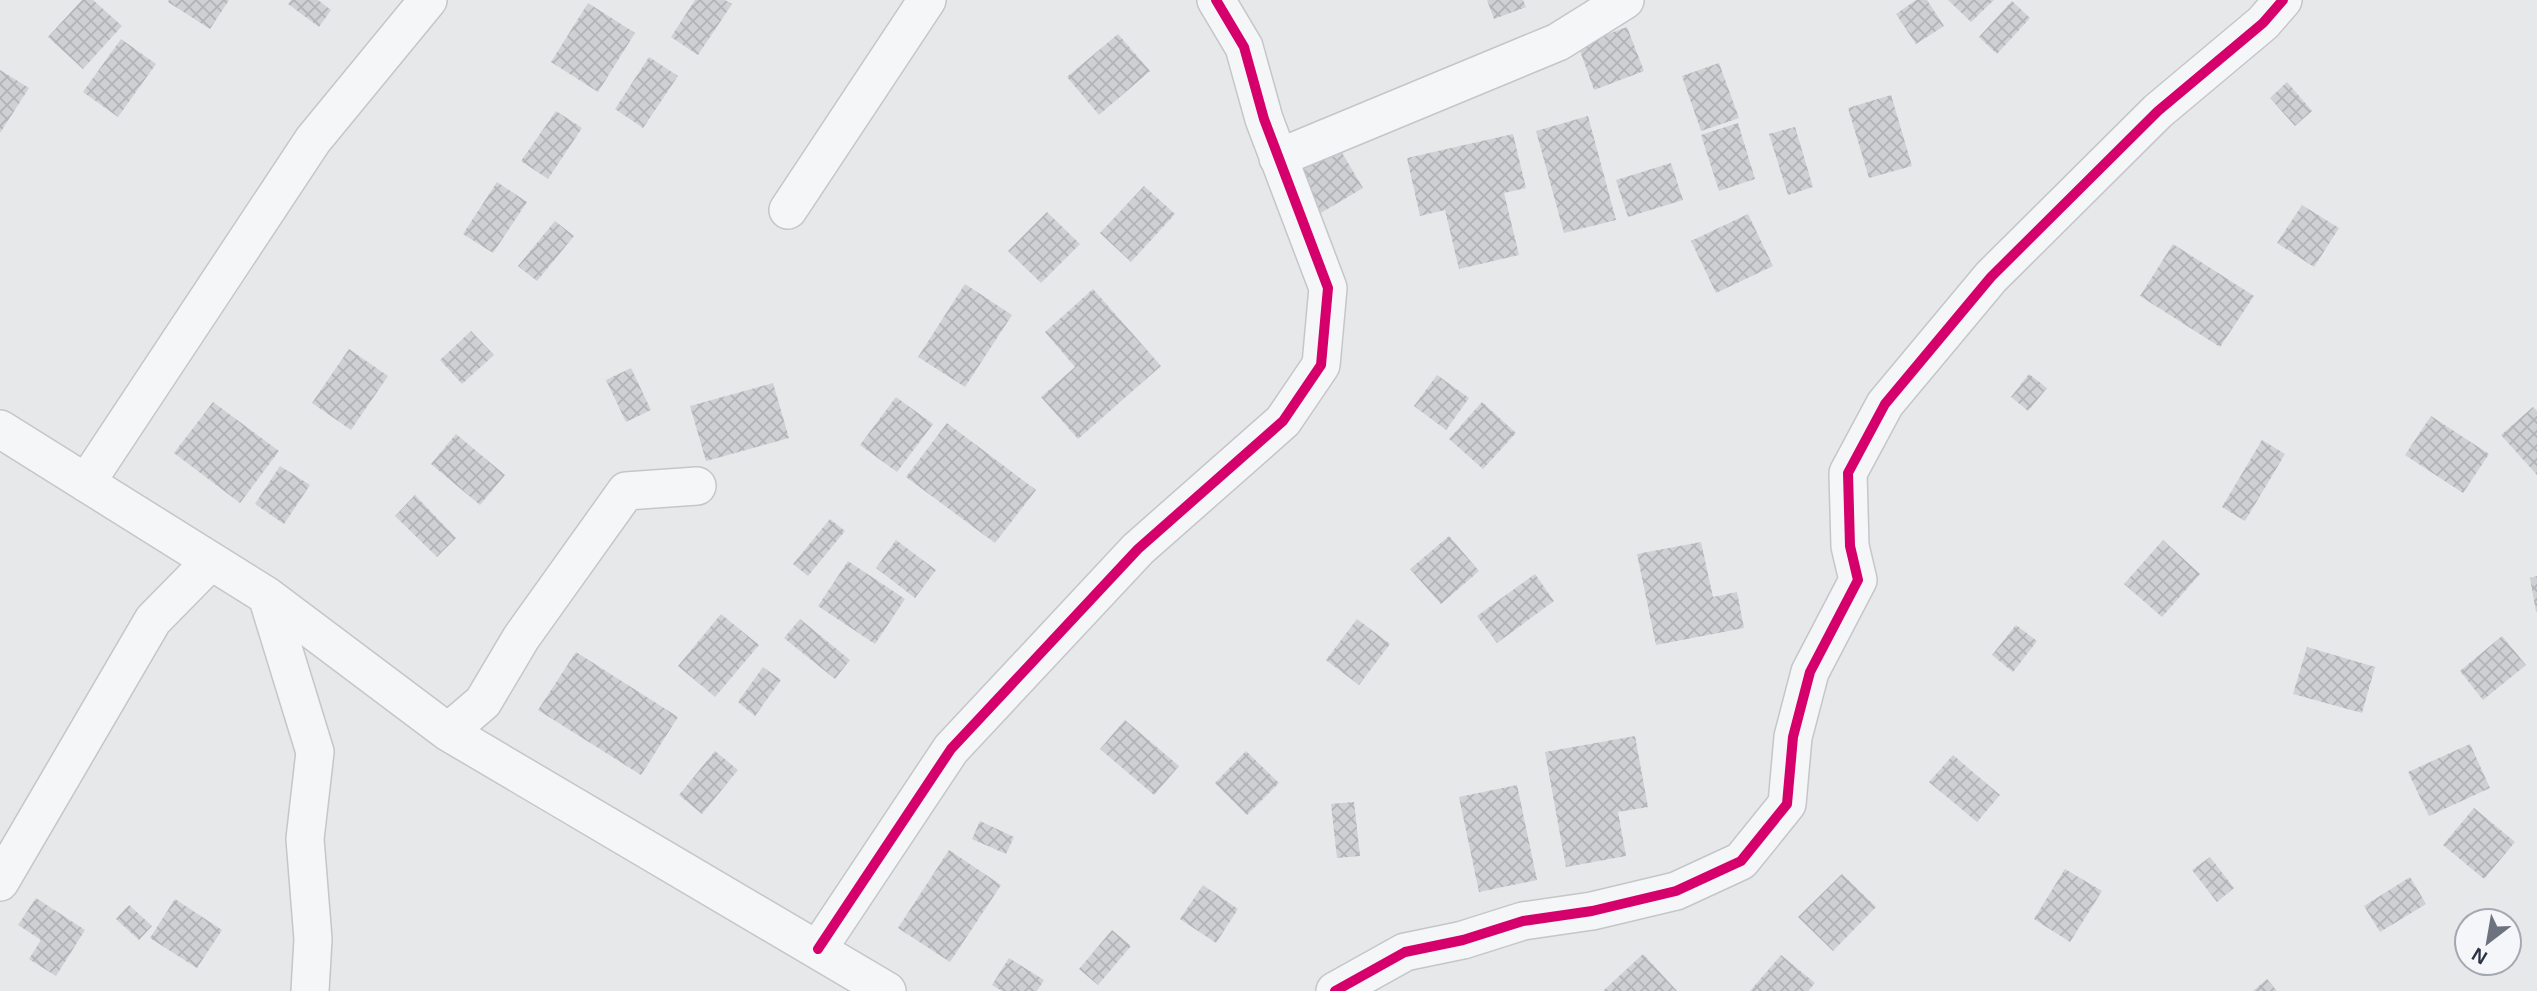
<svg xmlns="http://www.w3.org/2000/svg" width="2537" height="991" viewBox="0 0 2537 991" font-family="Helvetica,sans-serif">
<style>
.building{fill:url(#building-cross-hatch)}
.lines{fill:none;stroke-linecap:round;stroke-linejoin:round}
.street-casing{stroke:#c4c6c8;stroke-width:40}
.street{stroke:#f5f6f7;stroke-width:37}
.cycleway-casing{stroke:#f4f6f9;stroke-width:15}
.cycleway{stroke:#d6006c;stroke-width:10}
</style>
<defs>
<pattern id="building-cross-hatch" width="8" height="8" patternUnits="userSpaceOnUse" patternTransform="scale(1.75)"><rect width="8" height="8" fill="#ced0d3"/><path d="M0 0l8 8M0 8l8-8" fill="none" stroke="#b1b3b6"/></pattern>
</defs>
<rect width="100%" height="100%" fill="#e6e8ea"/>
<!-- building -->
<path class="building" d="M82,0H93L122,26L83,69L48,37Z
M169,0H229L210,29L168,2Z
M291,0H318L331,10L319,27L288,4Z
M695,0H725L732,4L698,55L671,37Z
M1487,0H1523L1526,7L1494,19Z
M1916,0H1927L1944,26L1916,44L1896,14Z
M1948,0H1994L1971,22Z
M2012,1L2030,18L1997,54L1979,37Z
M588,3L635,33L598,92L551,62Z
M1627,27L1644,71L1594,90L1578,45Z
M1118,34L1150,71L1099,115L1067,77Z
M121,39L156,64L118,117L83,92Z
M649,57L678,76L643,128L615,109Z
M1719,63L1739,118L1701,131L1682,76Z
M0,70L29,88L0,133Z
M2287,82L2312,111L2295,126L2270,98Z
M1891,95L1912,166L1869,178L1848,108Z
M556,111L582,128L548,179L521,161Z
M1588,116L1616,220L1564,233L1536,131Z
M1738,123L1755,179L1719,191L1701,135Z
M1795,127L1813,187L1788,195L1769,134Z
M1513,134L1526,188L1504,193L1519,255L1459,269L1445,210L1420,216L1407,158Z
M1335,141L1363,188L1314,217L1286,170Z
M1671,163L1683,200L1628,217L1616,180Z
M497,182L527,202L493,253L463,234Z
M1144,186L1175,214L1131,262L1100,233Z
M2302,205L2339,228L2314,267L2277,243Z
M1047,212L1080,244L1041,283L1008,251Z
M1748,214L1773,266L1716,293L1691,241Z
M555,221L574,236L537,281L518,266Z
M2173,244L2254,296L2220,347L2140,296Z
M965,284L1012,315L965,387L918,357Z
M1093,289L1161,366L1078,439L1041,397L1075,367L1045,332Z
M471,331L494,355L462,384L440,360Z
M349,349L388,376L351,430L312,403Z
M631,368L651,410L626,422L606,380Z
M2029,374L2047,388L2028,411L2011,397Z
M1437,375L1469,398L1446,430L1414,406Z
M773,383L789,438L706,461L690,406Z
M896,397L933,424L897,472L860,445Z
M213,402L279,451L240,503L174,453Z
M1482,402L1516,433L1483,469L1449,439Z
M2533,407L2537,411V475L2501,435Z
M2431,416L2489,454L2463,493L2405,455Z
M947,423L1036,490L995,543L906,477Z
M456,434L505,475L480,505L431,464Z
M2262,440L2285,454L2245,521L2222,507Z
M280,466L310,485L284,524L255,504Z
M415,495L456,538L437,557L395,516Z
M830,519L845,531L808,576L793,564Z
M1449,536L1479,571L1441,604L1410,569Z
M896,540L936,570L915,598L876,568Z
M2163,540L2200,574L2162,617L2124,584Z
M1701,542L1713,597L1737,592L1744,628L1656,645L1637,554Z
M848,561L905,599L875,644L818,606Z
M1535,574L1554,601L1497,643L1477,616Z
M2537,576V612H2536L2530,578Z
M721,614L759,645L715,697L678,666Z
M800,619L850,660L835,679L784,638Z
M1357,619L1390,644L1359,685L1326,660Z
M2016,625L2037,641L2013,672L1992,655Z
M2502,636L2526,665L2483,700L2460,671Z
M2307,647L2375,667L2362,713L2293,694Z
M576,652L678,717L641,775L538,710Z
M763,667L781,680L755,716L738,702Z
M1125,720L1179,766L1154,795L1100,749Z
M1635,736L1648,807L1618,812L1626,856L1566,867L1545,752Z
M2470,744L2490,788L2429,816L2408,772Z
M715,751L738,770L702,814L679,795Z
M1246,751L1279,783L1247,815L1215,783Z
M1953,755L2000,795L1977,822L1929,782Z
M1517,785L1537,880L1479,892L1459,797Z
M1354,802L1360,856L1337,858L1331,804Z
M2474,808L2515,842L2484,879L2443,845Z
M980,821L1014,837L1006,854L972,839Z
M949,850L1001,885L950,962L898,928Z
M2210,857L2234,888L2217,902L2192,870Z
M2065,869L2102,891L2070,942L2034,919Z
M1842,874L1876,907L1833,951L1798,917Z
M2410,877L2426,904L2380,932L2364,906Z
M1203,885L1238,909L1216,943L1180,919Z
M36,898L85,930L56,976L29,959L41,940L18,925Z
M175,899L222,930L197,968L150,938Z
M129,905L152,926L139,940L116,919Z
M1112,930L1131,946L1098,985L1079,969Z
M1643,954L1677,991H1603Z
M1781,955L1815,983L1808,991H1750Z
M1009,958L1044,980L1037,991H1002L992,985Z
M2267,979L2277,991H2253Z"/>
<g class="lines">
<!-- street casing -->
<g class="street-casing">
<path id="street" d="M1278,158L1558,42L1625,0
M788,210L927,0
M0,429L267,596L448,732L887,991
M86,483L313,140L428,0
M267,596L315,752L305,839L313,939L310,991
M448,732L483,702L521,638L626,491L697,486
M0,882L153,620L211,561
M818,949L951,749L1138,549L1283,421L1321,365L1328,288L1264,119L1244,47L1216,0
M1335,991L1405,952L1463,940L1523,921L1592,911L1676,891L1741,861L1787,804L1793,737L1810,672L1858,580L1850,546L1848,473L1885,404L1991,277L2158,111L2263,23L2283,0"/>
</g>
<!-- street -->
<use href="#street" class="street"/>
<!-- cycleway casing -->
<g class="cycleway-casing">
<path id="cycleway" d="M818,949L951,749L1138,549L1283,421L1321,365L1328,288L1264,119L1244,47L1216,0
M1335,991L1405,952L1463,940L1523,921L1592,911L1676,891L1741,861L1787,804L1793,737L1810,672L1858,580L1850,546L1848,473L1885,404L1991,277L2158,111L2263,23L2283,0"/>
</g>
<!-- cycleway -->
<use href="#cycleway" class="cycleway"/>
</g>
<!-- north arrow -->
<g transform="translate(2488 942) rotate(211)"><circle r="33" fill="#f4f6f9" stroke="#a4a8b1" stroke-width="2"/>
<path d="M0-5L12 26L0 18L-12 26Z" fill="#6c737f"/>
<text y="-10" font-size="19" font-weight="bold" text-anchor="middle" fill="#2b3445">N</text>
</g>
</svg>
